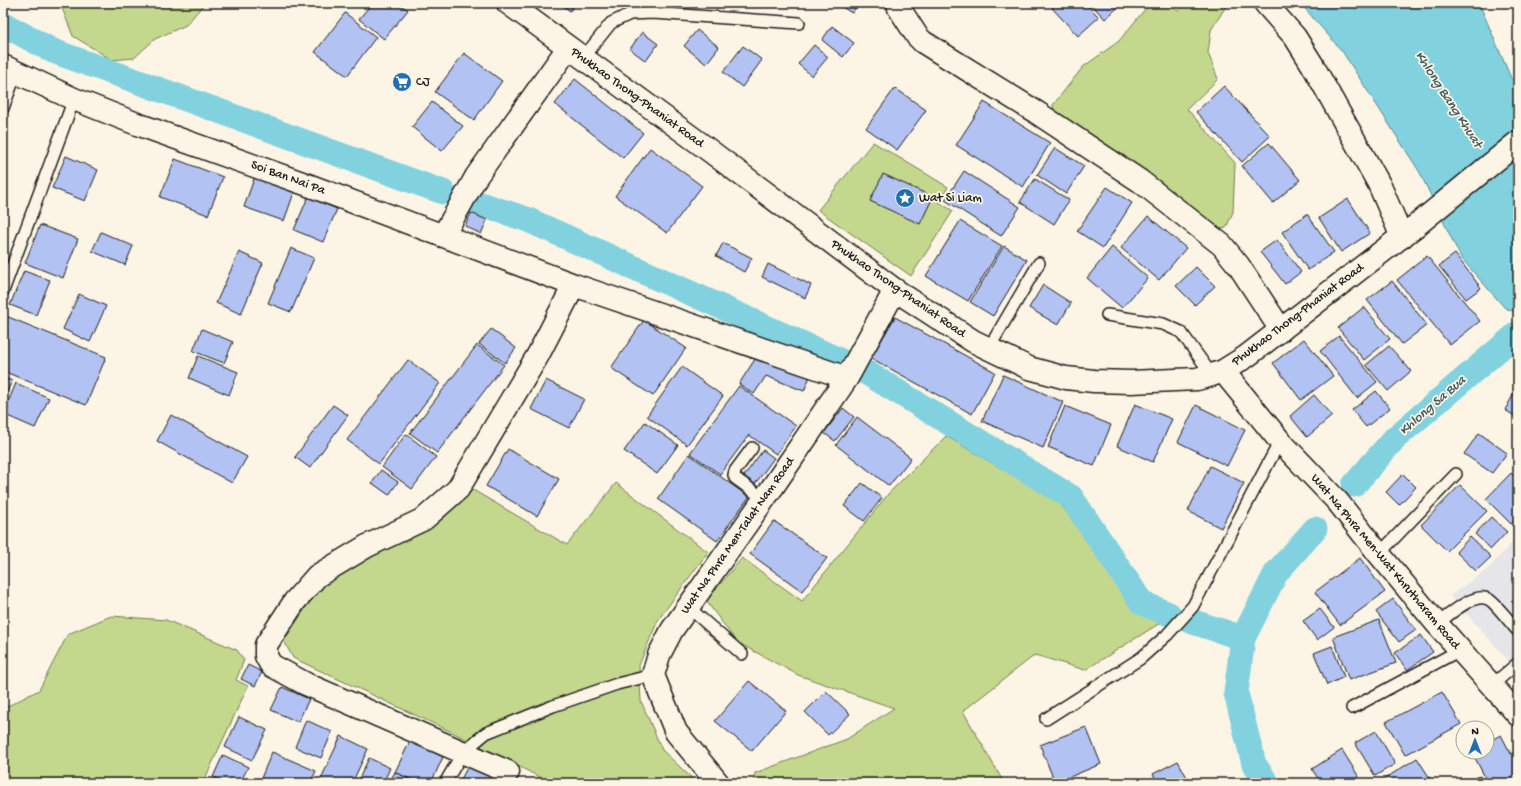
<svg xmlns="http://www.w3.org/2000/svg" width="1521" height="786" viewBox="0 0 1521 786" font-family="'Gochi Hand',sans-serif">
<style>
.built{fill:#e6e6e9}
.green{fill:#c4d88d;stroke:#707a54}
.water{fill:#82d1df;stroke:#598991}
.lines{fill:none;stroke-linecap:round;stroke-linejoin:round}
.canal{stroke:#82d1df;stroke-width:25}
.building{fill:#b2c3f3;stroke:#1c1c1c}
.lane-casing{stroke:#1c1c1c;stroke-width:14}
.street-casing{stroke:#1c1c1c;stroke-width:25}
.secondary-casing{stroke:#1c1c1c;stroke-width:25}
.lane{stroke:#fcf5e5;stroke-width:11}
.street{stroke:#fcf5e5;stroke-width:22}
.secondary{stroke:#fcf5e5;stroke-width:22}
.labels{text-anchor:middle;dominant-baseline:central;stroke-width:3.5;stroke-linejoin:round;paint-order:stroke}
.poi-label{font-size:13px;fill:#1c1c1c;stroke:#fcf5e5;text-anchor:start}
.street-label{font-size:13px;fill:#1c1c1c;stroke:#fcf5e5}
.water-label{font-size:14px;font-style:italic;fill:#405b60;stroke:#fcf5e5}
</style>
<rect width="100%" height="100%" fill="#fcf5e5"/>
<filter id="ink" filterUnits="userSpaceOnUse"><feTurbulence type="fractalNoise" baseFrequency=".025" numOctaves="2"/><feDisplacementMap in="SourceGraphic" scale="8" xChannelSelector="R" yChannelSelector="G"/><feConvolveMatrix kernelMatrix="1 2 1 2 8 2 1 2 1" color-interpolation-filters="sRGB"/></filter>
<g filter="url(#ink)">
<!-- built -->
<path class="built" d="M1518,536V671L1450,596L1489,568Z"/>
<!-- green -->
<path class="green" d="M60,3H205L186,25L155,39L134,58L112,60L73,36Z
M1150,3H1167L1178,11L1185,3H1228L1211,30L1208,53L1218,79L1187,109L1235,163L1233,212L1226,228L1216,230L1141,168L1055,114L1053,105L1083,67L1119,41Z
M873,142L948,187L939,202L953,211L911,276L818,210Z
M946,436L1060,503L1135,607L1160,623L1085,670L1035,655L963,711L1004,783H753L755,773L847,739L894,708L798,675L737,642L706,601L742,558L802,601L889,493Z
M616,483L708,552L658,620L639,665L641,701L662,750L697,783H551L458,735L293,658L284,641L318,589L375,552L438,523L473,490L567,545Z
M111,616L166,620L237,650L244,660L236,680L248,686L203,783H3V705L6,707L39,690L68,634Z"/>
<!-- water -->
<path class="water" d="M1300,3H1479L1511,78L1518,88V313L1505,308L1461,258L1419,171L1342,51Z"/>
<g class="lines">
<!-- canal -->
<path class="canal" d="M3,24L53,51L443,192
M477,203L526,219L841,361
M867,373L1071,497L1142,603L1169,614
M1354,485L1395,438L1518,333
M1190,621L1243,638
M1267,783L1254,764L1236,693L1243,638L1276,573L1315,529"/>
</g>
<!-- building -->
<path class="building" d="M372,3H398L408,10L384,39L359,19Z
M559,3H576L570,11Z
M835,3H859L852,13Z
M1057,3H1085L1099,17L1078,36L1052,8Z
M1090,3H1123L1105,19Z
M345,13L376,37L347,76L315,52Z
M832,26L854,43L843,57L822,40Z
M697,30L719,47L706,64L684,46Z
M642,32L658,44L646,61L630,49Z
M814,45L828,57L812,76L798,64Z
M743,46L762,60L742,87L723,72Z
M464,53L502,81L474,120L435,92Z
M575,79L643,133L623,158L555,104Z
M1224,86L1270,136L1242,162L1196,112Z
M895,88L926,110L897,150L866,128Z
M432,102L463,126L442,151L412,127Z
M984,102L1050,143L1023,187L956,145Z
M1269,143L1300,180L1273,203L1242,166Z
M650,148L702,186L667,233L615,196Z
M1055,148L1084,166L1066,194L1037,175Z
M66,156L98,170L85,201L52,188Z
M175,159L223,177L208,215L160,197Z
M964,171L1020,207L1001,236L945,200Z
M883,174L933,197L920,224L870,201Z
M255,176L295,190L284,221L244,207Z
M1035,179L1069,200L1054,224L1020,202Z
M1107,187L1132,203L1103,248L1077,231Z
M308,197L337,209L323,242L294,230Z
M1348,199L1370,233L1341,252L1319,218Z
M471,213L487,220L481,234L465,226Z
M1307,214L1334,252L1308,270L1282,232Z
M1148,216L1186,248L1159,280L1121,248Z
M960,221L1002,246L968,301L926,276Z
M40,225L78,239L63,278L25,263Z
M101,232L133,246L125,265L92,251Z
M1277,240L1301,272L1285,284L1260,252Z
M723,243L752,258L744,272L716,256Z
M1004,246L1027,260L993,316L970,302Z
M1112,247L1148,278L1122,308L1087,278Z
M291,248L314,258L291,312L268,303Z
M239,252L263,263L241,314L216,303Z
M1455,254L1481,288L1466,299L1439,266Z
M1427,256L1480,321L1450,345L1397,280Z
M768,264L811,285L805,298L762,277Z
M1196,267L1215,286L1195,305L1176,286Z
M24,271L50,280L36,315L10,305Z
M1392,281L1427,325L1402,344L1367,300Z
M1043,285L1071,303L1058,325L1029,308Z
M79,294L106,306L90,342L63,329Z
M1364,307L1390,339L1364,360L1338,328Z
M6,316L106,357L86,405L3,371V322Z
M895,317L995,372L972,414L871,358Z
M644,320L686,348L653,396L611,368Z
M202,329L233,342L224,363L193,351Z
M491,329L516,348L505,363L479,344Z
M1339,336L1377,382L1357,398L1320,351Z
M1304,339L1333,376L1301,400L1273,363Z
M477,345L504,365L437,453L410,433Z
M1389,346L1411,371L1388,391L1366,365Z
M759,353L811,374L804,391L766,376L754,394L739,384Z
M198,356L238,372L229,395L189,378Z
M408,360L440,383L379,464L347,440Z
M682,367L723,396L687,445L647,416Z
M1003,375L1063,402L1043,448L982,421Z
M3,377L12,381L3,400Z
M546,380L584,399L569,428L531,409Z
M16,383L49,398L35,428L3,414Z
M739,386L796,426L776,454L749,435L720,474L690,453Z
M1518,386V418L1505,410Z
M1376,391L1390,408L1366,427L1352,410Z
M1314,395L1332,416L1307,437L1290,416Z
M1135,404L1172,419L1153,462L1117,446Z
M333,405L348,415L310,468L295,457Z
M1196,405L1245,430L1227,466L1178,442Z
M1065,406L1111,425L1094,466L1048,447Z
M843,408L854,417L835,441L824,433Z
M171,415L247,457L232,483L157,441Z
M857,417L911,458L889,486L836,445Z
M645,422L678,445L657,474L624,451Z
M1479,433L1507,453L1492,473L1464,454Z
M406,434L436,457L412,489L382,467Z
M508,449L559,479L537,516L486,486Z
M763,450L774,458L755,484L744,476Z
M689,454L749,497L717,541L658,499Z
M1210,466L1244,483L1221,528L1188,511Z
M381,470L398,482L389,495L372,483Z
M1511,473L1518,481V517L1511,524L1486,499Z
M1403,474L1416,487L1399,505L1386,492Z
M862,483L882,498L864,521L844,506Z
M1460,485L1487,511L1447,551L1421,525Z
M1491,517L1507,532L1491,549L1475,534Z
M774,521L827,558L802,591L750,554Z
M1470,537L1491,557L1476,571L1456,552Z
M1360,558L1385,592L1340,625L1315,592Z
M1518,594V608L1511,601Z
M1393,599L1416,630L1399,642L1376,612Z
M1320,609L1334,627L1317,640L1303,621Z
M1379,620L1396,663L1349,680L1333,637Z
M1421,635L1433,652L1407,670L1395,653Z
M1332,646L1344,677L1327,685L1314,653Z
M248,665L262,672L255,686L241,679Z
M749,681L786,711L752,751L715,721Z
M282,687L309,699L298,722L271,710Z
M826,691L850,714L828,735L805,712Z
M1442,692L1461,724L1405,755L1386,722Z
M239,717L267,730L252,760L225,747Z
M306,720L332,732L321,758L295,747Z
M1086,727L1101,764L1055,783L1040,745Z
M1376,731L1395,764L1375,776L1355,743Z
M1501,735L1511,754L1518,751V778L1508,783H1488L1472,752H1487V742Z
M341,736L368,749L352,783H319Z
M410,741L443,757L431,783H418L395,772Z
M1342,750L1359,777L1350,783H1321L1312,769Z
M272,752L316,771L310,783H259Z
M223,755L248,767L240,783H226L213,777Z
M369,758L390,768L383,783H357Z
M1417,758L1433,783H1378Z
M1178,761L1189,781L1186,783H1158L1153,774Z
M468,766L495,779L493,783H459Z
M395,772L418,783H389Z
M1480,776L1483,783H1464Z"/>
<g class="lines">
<!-- lane casing -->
<g class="lane-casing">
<path id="lane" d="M583,58L611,23L630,14L653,13L799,23
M3,108L16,73
M3,291L74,99
M1107,315L1163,324L1181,332L1212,375
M989,348L1039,263
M752,448L735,471L734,475L735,478L764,499
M1379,554L1456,474
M688,607L742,654
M1437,624C1449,615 1474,592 1488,599C1495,602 1512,625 1518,631
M1491,686L1518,663
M1352,708L1460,650
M1046,719L1141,658L1167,635L1193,606L1280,441
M445,783L463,752L486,733L553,706L617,684L653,675"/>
</g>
<!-- street casing -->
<g class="street-casing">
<path id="street" d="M898,3L899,8L917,36L923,42L1036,112L1140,181L1222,245L1239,266L1281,330
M1265,3L1295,37L1312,64L1379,184L1402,237
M3,66L74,99L137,124L308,185L574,285L847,378
M443,236L476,177L568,48
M508,772L306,684L271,665L266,656V645L295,601L317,576L367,546L424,519L458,489L538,355L574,285
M718,783L676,732L653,675L659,655L672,630L774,485L847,378L895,290"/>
</g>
<!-- secondary casing -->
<g class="secondary-casing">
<path id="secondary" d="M508,3L702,145L895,290L973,341L1029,368L1066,378L1094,381L1131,382L1197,379L1212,375L1223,371L1247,356L1418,224L1518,142
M1223,371L1280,441L1338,502L1379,554L1437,624L1518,715"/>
</g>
<!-- lane -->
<use href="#lane" class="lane"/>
<!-- street -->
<use href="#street" class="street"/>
<!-- secondary -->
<use href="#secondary" class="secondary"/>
</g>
</g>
<!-- icons -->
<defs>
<g id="supermarket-disc" transform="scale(1)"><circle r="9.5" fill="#1f6fb2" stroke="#fcf5e5"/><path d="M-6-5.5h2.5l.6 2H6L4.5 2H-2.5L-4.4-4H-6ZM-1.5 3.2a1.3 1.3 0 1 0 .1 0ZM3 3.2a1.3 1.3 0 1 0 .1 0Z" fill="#fff"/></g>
<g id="sight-disc" transform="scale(1)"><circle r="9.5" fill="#1f6fb2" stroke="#fcf5e5"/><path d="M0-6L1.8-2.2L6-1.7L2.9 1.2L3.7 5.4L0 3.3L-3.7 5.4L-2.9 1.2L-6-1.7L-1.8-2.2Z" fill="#fff"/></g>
</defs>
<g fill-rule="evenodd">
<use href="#supermarket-disc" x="402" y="82"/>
<use href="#sight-disc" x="905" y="198"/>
</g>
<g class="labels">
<!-- poi labels -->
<g class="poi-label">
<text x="416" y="82">CJ</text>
<text x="919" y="198">Wat Si Liam</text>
</g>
<!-- street labels -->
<g class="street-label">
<text transform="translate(637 98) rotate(36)">Phukhao Thong-Phaniat Road</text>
<text transform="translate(288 178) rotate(20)">Soi Ban Nai Pa</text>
<text transform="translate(898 289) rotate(35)">Phukhao Thong-Phaniat Road</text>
<text transform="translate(1298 315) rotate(-37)">Phukhao Thong-Phaniat Road</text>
<text transform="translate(738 536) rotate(-55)">Wat Na Phra Men-Talat Nam Road</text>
<text transform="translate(1385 562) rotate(50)">Wat Na Phra Men-Wat Khrutharam Road</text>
</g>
<!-- water labels -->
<g class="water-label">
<text transform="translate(1448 100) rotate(57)">Khlong Bang Khuat</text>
<text transform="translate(1433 406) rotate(-41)">Khlong Sa Bua</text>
</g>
</g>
<!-- margin -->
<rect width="1521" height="786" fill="none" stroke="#fcf5e5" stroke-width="16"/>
<rect x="8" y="8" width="1505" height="770" fill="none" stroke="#1c1c1c" stroke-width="1.5" filter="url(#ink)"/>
<!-- north arrow -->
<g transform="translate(1475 740)"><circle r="19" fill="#fcf5e5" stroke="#a29e95"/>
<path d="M0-3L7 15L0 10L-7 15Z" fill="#1f6fb2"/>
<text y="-6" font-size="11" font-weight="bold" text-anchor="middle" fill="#1c1c1c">N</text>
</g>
</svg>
